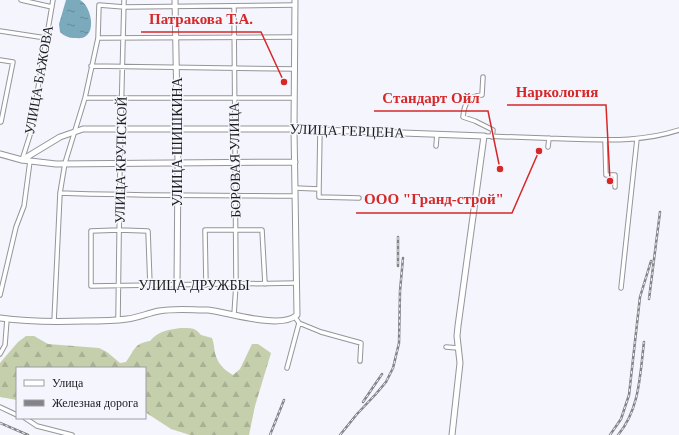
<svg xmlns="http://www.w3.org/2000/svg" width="679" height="435" viewBox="0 0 679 435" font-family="'Times New Roman',serif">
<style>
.forest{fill:url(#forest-firs)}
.water{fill:url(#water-ripples)}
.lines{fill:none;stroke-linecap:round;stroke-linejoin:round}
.street-casing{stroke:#94949b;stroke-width:5.5}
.secondary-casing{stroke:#94949b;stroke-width:7}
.street{stroke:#fff;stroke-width:3.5}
.secondary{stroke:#fff;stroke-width:5}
.rail-casing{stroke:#838388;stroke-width:2.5}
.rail{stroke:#f5f5fd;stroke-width:1;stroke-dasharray:3;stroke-linecap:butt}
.labels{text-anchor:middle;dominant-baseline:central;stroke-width:3;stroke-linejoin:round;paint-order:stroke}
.street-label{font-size:14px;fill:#1c1c1f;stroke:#f5f5fd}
.leader{fill:none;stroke:#d62828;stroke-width:1.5}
.callout-dot{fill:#d62828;stroke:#f5f5fd;stroke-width:1.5}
.callout-label{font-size:15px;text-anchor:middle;font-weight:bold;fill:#d62828;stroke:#f5f5fd;stroke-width:3;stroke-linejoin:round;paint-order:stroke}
</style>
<defs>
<pattern id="forest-firs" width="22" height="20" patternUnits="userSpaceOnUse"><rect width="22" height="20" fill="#c5cfac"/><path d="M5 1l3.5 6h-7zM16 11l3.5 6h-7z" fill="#a9b194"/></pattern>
<pattern id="water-ripples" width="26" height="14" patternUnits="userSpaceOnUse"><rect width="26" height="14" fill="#7baabd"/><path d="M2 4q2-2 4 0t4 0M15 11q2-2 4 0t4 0" fill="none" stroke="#648a99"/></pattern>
</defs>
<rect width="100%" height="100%" fill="#f5f5fd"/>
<!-- forest -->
<path class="forest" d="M180,328C190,328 195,327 201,335L212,338C214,343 214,348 215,353C218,364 224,370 233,375L240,369L252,344H258L271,353L255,406L249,435H190L171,429L145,412V368H17V400L0,397V363L18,342L26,336H34L48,344L99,348L107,352L120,363L126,362C135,350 133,344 150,341C158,331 168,330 180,328Z"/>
<!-- water -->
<path class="water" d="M66,0H80C90,5 96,29 86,36C83,39 78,38 74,38C69,38 64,36 60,32L59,24Z"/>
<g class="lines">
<!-- street casing -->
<g class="street-casing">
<path id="street" d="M21,0L52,7
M234,6L236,284L234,315
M0,31L46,38
M98,38L295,37
M0,60L13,62L1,122H0
M91,66L295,69
M483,77L482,95C468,96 464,104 463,117L475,121L493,130L492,137
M85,98H294
M484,136C512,137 541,138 570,139C608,140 642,142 679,130
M605,140L606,175H615V187
M436,146L437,134
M548,147L549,138
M22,160L30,135L53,0
M295,188L319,189L320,130
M319,189V197L359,198
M60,193C138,196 217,195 295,196
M150,285L148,231L119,230L91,231V286L297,283
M206,285L205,230H262L265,284
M621,288L637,139
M0,295L16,227L24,206L30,161
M118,320L120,163L124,0
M54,322L60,193L65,163L85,98L98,38L99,5L124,7L295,5
M299,323L321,332L361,343L360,361
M446,347L458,348
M0,354L5,345L7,319
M287,368L299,323L295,317
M0,407L17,415
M25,418L37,426L72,435"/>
</g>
<!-- secondary casing -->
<g class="secondary-casing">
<path id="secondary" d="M175,0L178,163L177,285
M0,154L22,160L56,164L295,162
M22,160L60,137L83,129H294L484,136L458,326L457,336L460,363L452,435
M0,318C28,322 56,322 85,321C99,321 113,321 127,319C138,318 148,313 159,311C175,308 192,310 208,310C228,312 280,330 297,315L294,129L295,0"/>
</g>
<!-- street -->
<use href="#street" class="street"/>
<!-- secondary -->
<use href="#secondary" class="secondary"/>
<!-- rail casing -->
<g class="rail-casing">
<path id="rail" d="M398,237V266
M649,299L660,212
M363,402L382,374
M0,423L28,435
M270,435L284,400
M340,435L357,414L375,395L386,382L393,368L399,343L400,291L403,258
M610,435L621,419L629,395L640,297L651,261
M618,435C640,409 640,374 644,342"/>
</g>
<!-- rail -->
<use href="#rail" class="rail"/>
</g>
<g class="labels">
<!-- street labels -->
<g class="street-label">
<text transform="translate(39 80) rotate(-80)">УЛИЦА БАЖОВА</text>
<text transform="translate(347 131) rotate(2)">УЛИЦА ГЕРЦЕНА</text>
<text transform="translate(177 142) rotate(-90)">УЛИЦА ШИШКИНА</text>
<text transform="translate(121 160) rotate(-89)">УЛИЦА КРУПСКОЙ</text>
<text transform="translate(235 160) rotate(-91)">БОРОВАЯ УЛИЦА</text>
<text x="194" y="285">УЛИЦА ДРУЖБЫ</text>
</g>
</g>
<!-- callouts -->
<path class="leader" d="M284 82L261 32H141M610 181L606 105H507M500 169L488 111H374M539 151L512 213H356"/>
<g class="callout-dot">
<circle cx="284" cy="82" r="4"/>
<circle cx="610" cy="181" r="4"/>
<circle cx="500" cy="169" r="4"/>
<circle cx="539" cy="151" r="4"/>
</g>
<g class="callout-label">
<text x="201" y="24">Патракова Т.А.</text>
<text x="557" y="97">Наркология</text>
<text x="431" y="103">Стандарт Ойл</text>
<text x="434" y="204">ООО "Гранд-строй"</text>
</g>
<!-- legend -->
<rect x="16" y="367" width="130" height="52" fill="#f5f5fd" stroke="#9e9ea4"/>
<rect x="24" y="380" width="20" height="6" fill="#ffffff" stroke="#9e9ea4"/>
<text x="52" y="387" font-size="12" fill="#1c1c1f">Улица</text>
<rect x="24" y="400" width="20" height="6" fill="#838388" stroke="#9e9ea4"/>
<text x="52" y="407" font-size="12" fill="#1c1c1f">Железная дорога</text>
</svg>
